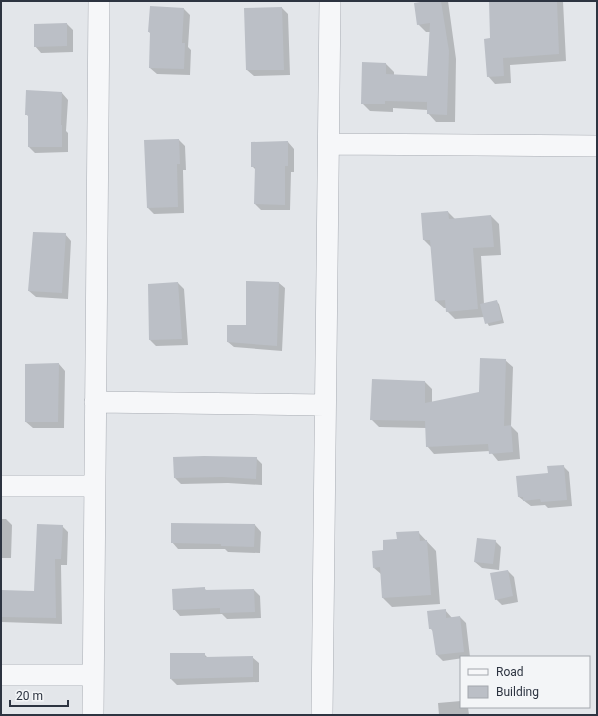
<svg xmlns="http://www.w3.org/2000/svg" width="598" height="716" viewBox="0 0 598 716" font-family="Roboto,sans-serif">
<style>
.shadow{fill:#0003}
.building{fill:#bbbfc6}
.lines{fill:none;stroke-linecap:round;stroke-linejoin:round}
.minor-casing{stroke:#a9adb4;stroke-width:22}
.minor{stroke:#f6f7f9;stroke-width:21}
</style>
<rect width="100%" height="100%" fill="#e3e6ea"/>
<!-- shadow -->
<path class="shadow" d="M432,1H448L456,59L455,122H436L428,113V110L393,108V112L370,111L362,103L386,64L394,72V75L428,77L430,32H426L418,24Z
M490,1H563L566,61L510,65L511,83L495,84L488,76L491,39Z
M282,8L288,14L290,75L254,76L247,70Z
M184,9L190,15L188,47L191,50L190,75L157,74L150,68L151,34L149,32Z
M67,24L73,30V52L41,53L35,46Z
M62,93L68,100L66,131L68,133V152L35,153L29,147V117L26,114Z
M179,140L185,146L186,170H183L184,213L154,214L148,208Z
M288,142L294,149V172H291L290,210H261L255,204L256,170L252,166Z
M448,212L455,219L491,216L499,224L501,255L481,256L484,304L496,301L499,304L504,323L489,326L484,317L455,319L447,311V308H444L436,301L432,248L424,240L422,214Z
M65,234L71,241L68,299L36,297L29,291Z
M178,283L184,289L188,345L156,346L150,340Z
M279,283L285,288L282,351L234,347L228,342L247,326Z
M505,360L513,367L511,426L518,433L520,459L498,461L490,451L434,454L427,446L426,428L379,427L371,419L425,382L432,389V403L480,393Z
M59,364L65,371L64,428H33L26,422Z
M256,458L262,464V485L228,483L181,484L175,478Z
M563,466L569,472L572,506L548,508L545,505L531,506L519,497L549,474Z
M1,519H6L12,525L11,558H1Z
M255,525L261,532L260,553L228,552L225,549H178L172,542Z
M62,526L68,532L67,565H61L62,624L1,622V591L35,592Z
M418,532L436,551L440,604L392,607L383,598L381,574L374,568L384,551L398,540Z
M495,541L501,547L499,570L482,568L475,562Z
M508,571L514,577L518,602L502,605L496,599Z
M204,588L207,591L254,590L260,596L261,618L227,619L222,614L180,616L174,609Z
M445,610L452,618L460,617L466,623L470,657L443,661L437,655L434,632L430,628Z
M204,654L208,658L252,657L259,663V682L177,685L171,679Z
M461,701V707H468L469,715H439L438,703Z"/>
<!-- building -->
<path class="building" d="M427,1H441L449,51L447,115L427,114V102L385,101V104H361L362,62L386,63V74L427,76L430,23L417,25L414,3Z
M489,1H557L559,54L503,58L504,76L487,77L484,39L490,38Z
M150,6L184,8L182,43H185L184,69L149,68L150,32H148Z
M282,7L284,70H246L244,8Z
M67,23V46L34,47V24Z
M26,90L62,92L61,125H62V147H28V115H25Z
M179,139L180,164H177L178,207L147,208L144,140Z
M288,141V166H285V205L254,204L255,167H251V142Z
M448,211L449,219L491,215L494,247L473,248L478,309L446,312L445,300L435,301L430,240H423L421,213Z
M33,232L66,233L62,293L28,291Z
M246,281L279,282L277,346L227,342V325H246Z
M178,282L182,339L149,340L148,284Z
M497,300L502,320L485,324L480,304Z
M480,358L506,359L504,426L511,425L513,452L489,454L488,444L426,447L425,421L370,420L372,379L425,381V403L479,392Z
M59,363L58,422H25V364Z
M204,456L257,457L256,479L222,477L174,478L173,457Z
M564,465L567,500L541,502L540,499L523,501V497H518L516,476L548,473L547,466Z
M171,523L255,524L254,547L221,546V544L171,543Z
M37,524L63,525L61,559H55L56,618L1,617V590L34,591Z
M419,531L420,541L427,540L431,595L382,598L380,567L373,568L372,551L383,550V540L397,539L396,532Z
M477,538L496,540L493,564L474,562Z
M508,570L513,596L495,600L490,573Z
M205,587V590L254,589L255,612L220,613V608L173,610L172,589Z
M446,609V618L460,616L464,652L436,655L432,629H429L427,611Z
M170,653H205V657L253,656V677L170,679Z"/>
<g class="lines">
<!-- minor casing -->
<g class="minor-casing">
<path id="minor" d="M329,144L597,146
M95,402L325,405
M1,486H95
M1,675H93
M93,715L99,1
M322,715L330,1"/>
</g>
<!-- minor -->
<use href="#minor" class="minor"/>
</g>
<!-- border -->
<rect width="598" height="716" fill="none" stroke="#2d3441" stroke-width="4"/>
<!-- legend -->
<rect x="460" y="656" width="130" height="52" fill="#f3f5f7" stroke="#a4a8ae"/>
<rect x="468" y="669" width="20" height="6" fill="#f6f7f9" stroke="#a4a8ae"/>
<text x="496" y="676" font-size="12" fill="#2d3441">Road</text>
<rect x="468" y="686" width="20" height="12" fill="#bbbfc6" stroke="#a4a8ae"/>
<text x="496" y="696" font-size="12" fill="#2d3441">Building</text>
<!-- scale -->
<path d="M10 700v6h58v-6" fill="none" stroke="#2d3441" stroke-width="2"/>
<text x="16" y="700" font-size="12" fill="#2d3441" stroke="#f3f5f7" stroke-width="3" paint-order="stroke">20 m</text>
</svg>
